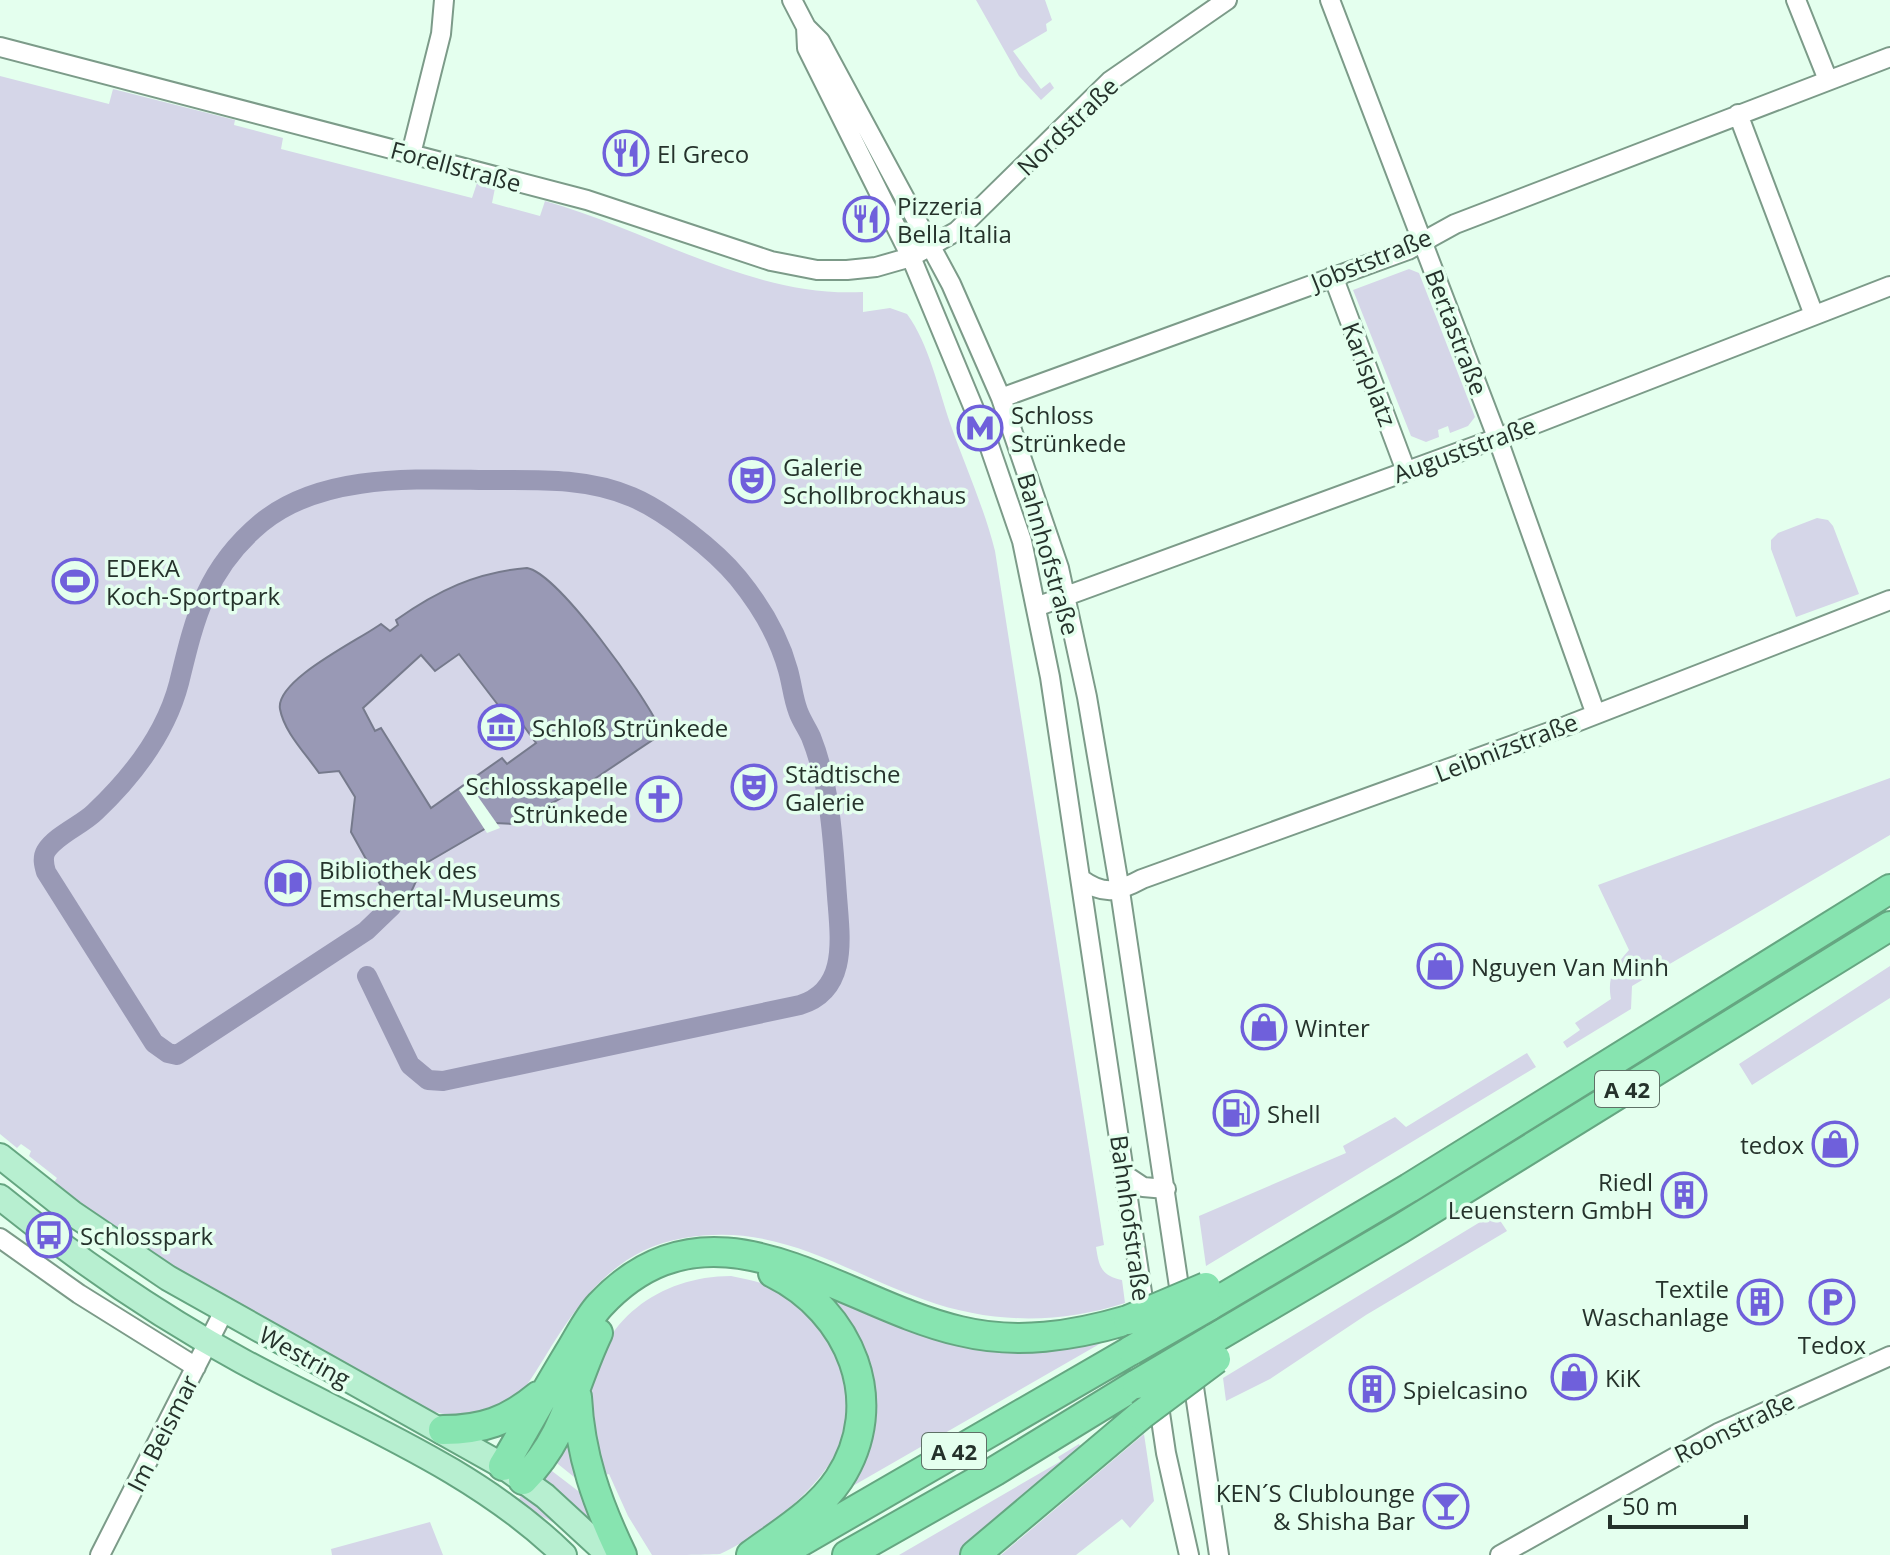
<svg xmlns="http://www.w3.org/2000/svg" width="1890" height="1555" viewBox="0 0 1890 1555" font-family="'Open Sans',sans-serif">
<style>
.green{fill:#d5d6e8}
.water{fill:#9999b5;stroke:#767a8c;stroke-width:2;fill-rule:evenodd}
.pier{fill:#e4ffee}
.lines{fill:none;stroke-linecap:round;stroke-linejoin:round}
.canal{stroke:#9999b5;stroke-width:20}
.minor-casing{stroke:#7c9b89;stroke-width:22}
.major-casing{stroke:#65a681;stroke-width:28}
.highway-casing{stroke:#65a681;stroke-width:32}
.minor{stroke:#fff;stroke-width:18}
.major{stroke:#b7efd0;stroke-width:24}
.highway{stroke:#87e4b0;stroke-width:28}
.highway-bridge-casing{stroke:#65a681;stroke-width:32;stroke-linecap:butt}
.highway-bridge{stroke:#87e4b0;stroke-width:28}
.labels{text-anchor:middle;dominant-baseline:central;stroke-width:7;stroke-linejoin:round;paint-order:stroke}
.shield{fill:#e4ffee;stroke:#5e7066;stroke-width:2}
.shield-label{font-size:22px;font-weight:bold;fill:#25322b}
.street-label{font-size:24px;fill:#25322b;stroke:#e4ffee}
.poi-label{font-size:24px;fill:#25322b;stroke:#e4ffee;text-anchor:start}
</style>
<rect width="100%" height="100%" fill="#e4ffee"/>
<!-- green -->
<path class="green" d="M976,0H1045L1052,20L1046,24L1047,31L1013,51L1041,89L1050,82L1054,88L1041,100L1019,76Z
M0,76L109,104L113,89L235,120L234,125L283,138L281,149L472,198L477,183L495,188L492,203L540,216L545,201C649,230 752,298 863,292V312L890,308L907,314C929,344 938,388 950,423C965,466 984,507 995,551L1104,1245L1096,1247C1099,1266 1101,1276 1122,1280L1125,1303C1060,1324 991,1324 925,1300C840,1270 779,1222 684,1238C613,1250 578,1303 543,1360C530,1380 519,1402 497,1414C477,1425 434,1413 415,1405L193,1282L52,1185L57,1178L29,1156L31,1151L21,1144L17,1148L0,1134Z
M1409,269L1419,273L1475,417L1468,426L1450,433L1448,426L1438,430L1439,437L1426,442L1411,436L1353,290Z
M1817,518L1828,520L1833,526L1859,594L1796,617L1771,549V540L1778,533Z
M1890,778V835L1632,986L1631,1009L1567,1048L1563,1042L1580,1030L1575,1023L1611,999C1607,977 1614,967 1629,950L1598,885Z
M1890,966V998L1752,1085L1739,1064Z
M1527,1053L1536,1067L1206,1266L1199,1216L1346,1153L1343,1146L1395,1117L1406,1127Z
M1495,1213L1507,1231L1366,1315L1270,1379L1226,1401L1223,1378Z
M731,1276C749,1280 768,1283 784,1293C833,1323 864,1401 835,1455C813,1494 761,1535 720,1554C703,1555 671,1555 652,1555L628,1516L609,1474L602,1476C598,1451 588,1421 590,1396C597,1321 660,1276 731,1276Z
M810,1279L935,1333L1099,1335L1103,1342L844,1491L867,1412Z
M568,1431L579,1481L553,1460Z
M1144,1434L1154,1501L1130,1528L1122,1519L1076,1555H1001Z
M1079,1444L1083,1451L964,1555H899L1061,1461L1058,1457Z
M548,1468L586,1497L597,1527L543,1479Z
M521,1494H526L593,1555H589L554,1523L518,1503Z
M430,1522L443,1555H332L331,1549Z"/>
<!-- water -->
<path class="water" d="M527,568C558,573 645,696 659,727L654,739L587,784L514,824L495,823L428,862C413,874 416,903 392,906L351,832L355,797L339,771L319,773C306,754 284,732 280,709C275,680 359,640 381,624L390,631L398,625L396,620C437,591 476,572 527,568ZM459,654L508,718L515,714L536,743L507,764L502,758L431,808L381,728L375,731L363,708L421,655L435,671Z"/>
<!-- pier -->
<path class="pier" d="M467,784L474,791L500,828L487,833L459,790Z"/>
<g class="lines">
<!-- canal -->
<path class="canal" d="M367,976L410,1065L428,1080L443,1081L800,1005C849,990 840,937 837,896C833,843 831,787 811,737C807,728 801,720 798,711C793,698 792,684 788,670C779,637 760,605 738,578C715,550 665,511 632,497C586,477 534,480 485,480C412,479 321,474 261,523C206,569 195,617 179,683C166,733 132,777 95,812C82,825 56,835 46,851C42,858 44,865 46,872L154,1043L168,1053L177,1055L366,931L392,906"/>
<!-- minor casing -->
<g class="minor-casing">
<path id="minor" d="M792,0L806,27L820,41L951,284L1001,398L1059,568L1087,697L1120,891L1219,1555
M1330,0L1497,437L1595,712
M1796,0L1828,80
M806,27L807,48L911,257L989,445L1022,541L1050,677L1166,1453L1189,1555
M0,47L587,200L771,261L817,270H847L876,267L911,257L957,231L1110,81L1227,0
M1738,114L1814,315
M411,154L441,34L444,0
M1333,276L1406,471
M1001,398L1408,250L1455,224L1890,57
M1036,607L1522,429L1890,286
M1081,879C1104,896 1118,892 1142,879L1566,726L1890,600
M1125,1175L1143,1187L1166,1189
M0,1238L79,1294L196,1367
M100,1555L224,1311
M1500,1555L1718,1433L1890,1356"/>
</g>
<!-- major casing -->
<g class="major-casing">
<path id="major" d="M0,1156L72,1213L168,1278L503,1466L545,1496L609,1555
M0,1197C75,1258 157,1315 242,1361C350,1420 474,1467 564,1555"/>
</g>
<!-- highway casing -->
<g class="highway-casing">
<path id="highway" d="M1209,1306L1409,1188L1890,889
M1213,1339L1400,1229L1890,926
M577,1397C580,1455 597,1503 622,1555
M443,1430C482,1430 508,1421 538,1396
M503,1466C525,1429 545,1392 567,1356C578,1339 587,1319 600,1305C713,1184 840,1304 960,1331C1017,1345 1073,1336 1128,1320
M523,1480C567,1436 572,1387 598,1333
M783,1552L1132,1350
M751,1555C781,1533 818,1511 839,1479C889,1402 850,1311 773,1273
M847,1555L995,1471L1137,1384
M975,1555L1141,1415"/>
</g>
<!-- minor -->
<use href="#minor" class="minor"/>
<!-- major -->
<use href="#major" class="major"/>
<!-- highway -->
<use href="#highway" class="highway"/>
<!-- highway-bridge casing -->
<g class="highway-bridge-casing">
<path id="highway-bridge" d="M1128,1320L1206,1287
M1132,1350L1209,1306
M1137,1384L1213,1339
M1141,1415L1216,1359"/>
</g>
<!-- highway-bridge -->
<use href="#highway-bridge" class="highway-bridge"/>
</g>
<!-- icons -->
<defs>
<g id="restaurant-ring" transform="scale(2.3)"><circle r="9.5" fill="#e4ffee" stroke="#6f60db" stroke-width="1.5"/><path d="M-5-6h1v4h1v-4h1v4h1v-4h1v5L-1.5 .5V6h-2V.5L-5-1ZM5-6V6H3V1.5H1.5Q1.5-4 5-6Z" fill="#6f60db"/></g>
<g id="metro-ring" transform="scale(2.3)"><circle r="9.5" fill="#e4ffee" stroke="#6f60db" stroke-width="1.5"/><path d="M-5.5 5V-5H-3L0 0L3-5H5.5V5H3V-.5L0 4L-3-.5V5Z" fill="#6f60db"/></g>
<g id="theatre-ring" transform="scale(2.3)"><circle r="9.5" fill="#e4ffee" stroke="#6f60db" stroke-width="1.5"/><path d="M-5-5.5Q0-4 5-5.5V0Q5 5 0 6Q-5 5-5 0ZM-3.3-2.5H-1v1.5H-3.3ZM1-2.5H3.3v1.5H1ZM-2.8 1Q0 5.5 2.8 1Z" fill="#6f60db"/></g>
<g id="stadium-ring" transform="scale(2.3)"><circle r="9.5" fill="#e4ffee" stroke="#6f60db" stroke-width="1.5"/><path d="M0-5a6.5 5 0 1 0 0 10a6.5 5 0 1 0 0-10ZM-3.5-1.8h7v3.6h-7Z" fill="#6f60db"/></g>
<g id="museum-ring" transform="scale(2.3)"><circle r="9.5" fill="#e4ffee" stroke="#6f60db" stroke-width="1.5"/><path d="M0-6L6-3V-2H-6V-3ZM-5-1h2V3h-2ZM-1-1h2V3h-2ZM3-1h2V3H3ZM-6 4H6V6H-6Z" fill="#6f60db"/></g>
<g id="church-ring" transform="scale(2.3)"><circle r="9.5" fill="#e4ffee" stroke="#6f60db" stroke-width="1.5"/><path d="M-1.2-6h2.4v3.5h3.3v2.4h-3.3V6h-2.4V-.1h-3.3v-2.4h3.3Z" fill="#6f60db"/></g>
<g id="library-ring" transform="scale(2.3)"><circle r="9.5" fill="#e4ffee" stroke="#6f60db" stroke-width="1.5"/><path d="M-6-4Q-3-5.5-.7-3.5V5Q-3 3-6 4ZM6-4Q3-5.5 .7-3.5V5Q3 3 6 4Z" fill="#6f60db"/></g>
<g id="shop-ring" transform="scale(2.3)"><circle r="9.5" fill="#e4ffee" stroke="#6f60db" stroke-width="1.5"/><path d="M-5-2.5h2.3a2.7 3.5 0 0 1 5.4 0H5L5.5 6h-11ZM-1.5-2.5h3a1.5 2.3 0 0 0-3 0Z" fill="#6f60db"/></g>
<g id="fuel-ring" transform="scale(2.3)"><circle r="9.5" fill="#e4ffee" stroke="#6f60db" stroke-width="1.5"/><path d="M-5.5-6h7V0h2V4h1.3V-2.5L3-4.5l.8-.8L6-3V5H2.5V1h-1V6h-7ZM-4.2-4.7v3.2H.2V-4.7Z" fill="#6f60db"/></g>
<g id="building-ring" transform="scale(2.3)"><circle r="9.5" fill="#e4ffee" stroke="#6f60db" stroke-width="1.5"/><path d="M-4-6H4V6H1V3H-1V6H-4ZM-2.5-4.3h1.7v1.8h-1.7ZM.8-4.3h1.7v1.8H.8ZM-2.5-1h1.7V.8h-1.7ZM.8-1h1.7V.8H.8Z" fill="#6f60db"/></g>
<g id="bus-ring" transform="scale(2.3)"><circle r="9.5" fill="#e4ffee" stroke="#6f60db" stroke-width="1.5"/><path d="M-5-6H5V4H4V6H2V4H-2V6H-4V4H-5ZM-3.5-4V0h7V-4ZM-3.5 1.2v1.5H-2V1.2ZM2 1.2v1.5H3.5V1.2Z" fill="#6f60db"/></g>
<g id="parking-ring" transform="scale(2.3)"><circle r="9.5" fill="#e4ffee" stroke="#6f60db" stroke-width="1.5"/><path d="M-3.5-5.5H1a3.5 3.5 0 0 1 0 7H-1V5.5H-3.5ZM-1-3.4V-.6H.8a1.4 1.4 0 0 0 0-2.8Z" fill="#6f60db"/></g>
<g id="bar-ring" transform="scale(2.3)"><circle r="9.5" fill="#e4ffee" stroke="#6f60db" stroke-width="1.5"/><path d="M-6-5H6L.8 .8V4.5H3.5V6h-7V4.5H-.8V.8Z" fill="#6f60db"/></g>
</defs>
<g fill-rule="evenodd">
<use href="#restaurant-ring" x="626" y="153"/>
<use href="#restaurant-ring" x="866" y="219"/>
<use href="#metro-ring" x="980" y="428"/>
<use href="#theatre-ring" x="752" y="480"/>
<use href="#stadium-ring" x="75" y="581"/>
<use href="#museum-ring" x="501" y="727"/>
<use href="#theatre-ring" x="754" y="787"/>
<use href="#church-ring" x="659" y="799"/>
<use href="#library-ring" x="288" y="883"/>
<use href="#shop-ring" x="1440" y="966"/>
<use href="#shop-ring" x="1264" y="1027"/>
<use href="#fuel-ring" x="1236" y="1113"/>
<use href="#shop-ring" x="1835" y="1144"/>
<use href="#building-ring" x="1684" y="1195"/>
<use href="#bus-ring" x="49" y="1235"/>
<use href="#building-ring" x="1760" y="1302"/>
<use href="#parking-ring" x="1832" y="1302"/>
<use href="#shop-ring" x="1574" y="1377"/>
<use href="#building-ring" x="1372" y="1389"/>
<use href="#bar-ring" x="1446" y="1506"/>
</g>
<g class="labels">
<!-- shield labels -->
<g class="shield">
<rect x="1595" y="1071" width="64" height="36" rx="6"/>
<rect x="922" y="1433" width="64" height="36" rx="6"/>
</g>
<g class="shield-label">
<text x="1627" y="1089">A 42</text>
<text x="954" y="1451">A 42</text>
</g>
<!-- street labels -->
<g class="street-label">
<text transform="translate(1067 126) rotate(-44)">Nordstraße</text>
<text transform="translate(456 166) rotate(15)">Forellstraße</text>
<text transform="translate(1371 259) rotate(-22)">Jobststraße</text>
<text transform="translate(1457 332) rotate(69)">Bertastraße</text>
<text transform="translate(1370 374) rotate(69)">Karlsplatz</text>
<text transform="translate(1464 449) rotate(-20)">Auguststraße</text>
<text transform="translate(1049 554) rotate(74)">Bahnhofstraße</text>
<text transform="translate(1506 747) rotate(-21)">Leibnizstraße</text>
<text transform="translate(1131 1218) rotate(82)">Bahnhofstraße</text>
<text transform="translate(305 1356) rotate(29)">Westring</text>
<text transform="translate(1734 1427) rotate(-26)">Roonstraße</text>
<text transform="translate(162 1433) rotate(-63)">Im Beismar</text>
</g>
<!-- poi labels -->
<g class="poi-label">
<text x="657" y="153">El Greco</text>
<text x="897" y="205">Pizzeria<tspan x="897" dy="28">Bella Italia</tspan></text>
<text x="1011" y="414">Schloss<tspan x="1011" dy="28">Strünkede</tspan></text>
<text x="783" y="466">Galerie<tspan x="783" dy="28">Schollbrockhaus</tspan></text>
<text x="106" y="567">EDEKA<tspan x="106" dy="28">Koch-Sportpark</tspan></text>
<text x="532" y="727">Schloß Strünkede</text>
<text x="785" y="773">Städtische<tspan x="785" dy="28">Galerie</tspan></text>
<text x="628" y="785" text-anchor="end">Schlosskapelle<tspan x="628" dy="28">Strünkede</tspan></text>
<text x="319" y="869">Bibliothek des<tspan x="319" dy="28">Emschertal-Museums</tspan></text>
<text x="1471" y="966">Nguyen Van Minh</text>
<text x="1295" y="1027">Winter</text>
<text x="1267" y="1113">Shell</text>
<text x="1804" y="1144" text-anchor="end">tedox</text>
<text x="1653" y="1181" text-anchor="end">Riedl<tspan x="1653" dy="28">Leuenstern GmbH</tspan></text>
<text x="80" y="1235">Schlosspark</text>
<text x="1729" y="1288" text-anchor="end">Textile<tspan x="1729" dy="28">Waschanlage</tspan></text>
<text x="1832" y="1344" text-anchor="middle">Tedox</text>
<text x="1605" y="1377">KiK</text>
<text x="1403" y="1389">Spielcasino</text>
<text x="1415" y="1492" text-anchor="end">KEN´S Clublounge<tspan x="1415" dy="28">&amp; Shisha Bar</tspan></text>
</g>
</g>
<!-- scale -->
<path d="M1610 1515v12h136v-12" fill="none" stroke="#25322b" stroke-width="4"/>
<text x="1622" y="1515" font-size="24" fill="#25322b" stroke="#e4ffee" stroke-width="6" paint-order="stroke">50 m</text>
</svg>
